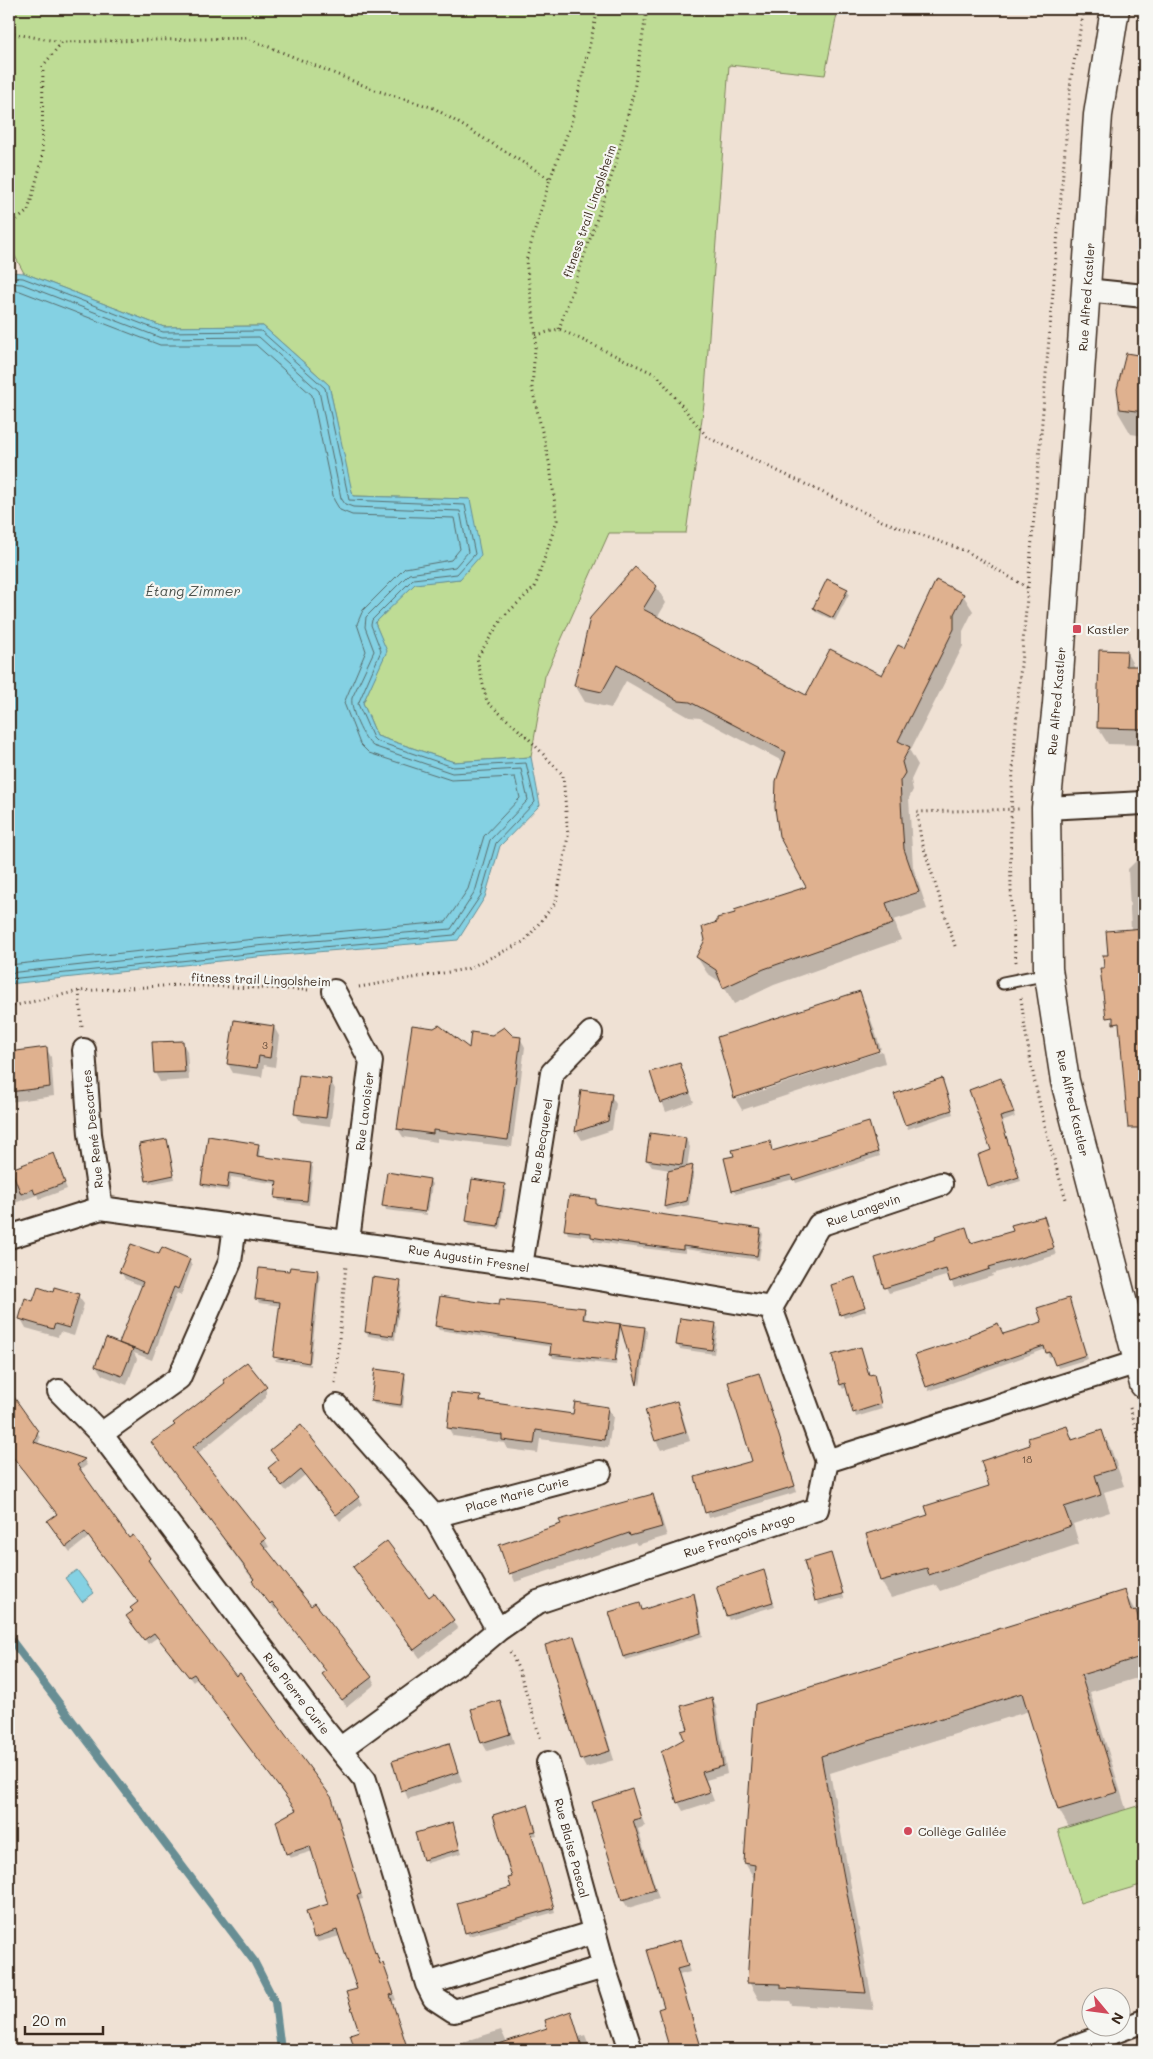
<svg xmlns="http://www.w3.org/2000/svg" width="1153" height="2059" viewBox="0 0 1153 2059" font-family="Mali,sans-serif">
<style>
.green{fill:#bedc95;stroke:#7c835a}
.water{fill:#84d1e3;stroke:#678e94}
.shadow{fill:#0003}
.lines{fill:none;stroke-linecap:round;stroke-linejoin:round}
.shore{stroke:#586d6d;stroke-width:1}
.stream{stroke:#678e94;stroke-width:8}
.building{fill:#dfb18f;stroke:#3b2a1e}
.lane-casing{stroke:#3b2a1e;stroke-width:15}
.street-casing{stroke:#3b2a1e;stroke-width:26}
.secondary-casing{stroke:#3b2a1e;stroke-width:31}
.path{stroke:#3b2a1e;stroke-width:3;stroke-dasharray:1 4;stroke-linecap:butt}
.lane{stroke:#f6f6f2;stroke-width:11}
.street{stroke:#f6f6f2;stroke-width:22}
.secondary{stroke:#f6f6f2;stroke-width:28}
.poi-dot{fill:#d1495b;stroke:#f6f6f2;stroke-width:2}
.labels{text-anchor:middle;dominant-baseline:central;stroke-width:4.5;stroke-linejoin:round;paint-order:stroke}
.number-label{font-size:10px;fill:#644c3a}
.street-label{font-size:12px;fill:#3b2a1e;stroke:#f6f6f2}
.poi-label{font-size:12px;fill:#3b2a1e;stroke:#f6f6f2;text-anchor:start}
.water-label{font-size:14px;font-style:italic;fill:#4d544f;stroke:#f6f6f2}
</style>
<rect width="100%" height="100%" fill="#efe1d4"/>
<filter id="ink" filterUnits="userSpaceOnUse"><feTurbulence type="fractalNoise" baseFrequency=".02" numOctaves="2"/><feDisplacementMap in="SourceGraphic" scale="10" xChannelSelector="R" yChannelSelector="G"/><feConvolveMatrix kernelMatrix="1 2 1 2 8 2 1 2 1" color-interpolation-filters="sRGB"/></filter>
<g filter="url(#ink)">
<!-- green -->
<path class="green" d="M9,9H838L825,75L729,65L704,404L686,533H609L545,676L531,757L454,762L377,736L363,703L386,651L375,623L415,583L460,579L470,499L352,496L329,385L263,326L164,327L24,273L9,245Z
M1144,1804V1884L1080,1903L1058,1830Z"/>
<!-- water -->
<path class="water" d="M9,272L24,273L164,327L263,326L329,385L353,496L470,499L481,555L460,579L415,584L375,623L387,651L363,703L377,736L454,762L531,757L540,805L500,846L485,897L458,940L257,957L9,984Z
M77,1570L94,1593L82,1602L65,1578Z"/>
<!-- shadow -->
<path class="shadow" d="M1144,156V251L1138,240L1139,230L1136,224Z
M1127,355L1144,357V436L1131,434L1118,412L1120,381Z
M656,586L666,603L657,618L807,697L882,677L904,650L963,595L973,611L963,631V646L910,751L918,765L911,780L913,790L909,798L913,867L927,909L894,920L901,940L774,985L734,1004L722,983L707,973L697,957L808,888L784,762L700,718L689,717L626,681L611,708L585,702L575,685Z
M847,590L849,594L835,621L816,612L814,608Z
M1100,652H1126L1135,668L1144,667V745L1108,744L1098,728Z
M1144,857V1000L1117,1003L1109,956L1131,930L1128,869L1139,858Z
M859,993L866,1005L881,1049L736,1096V1099L882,1051L885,1063L742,1110L735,1098L718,1038Z
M1144,1022V1128L1121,1024Z
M274,1027L279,1036L275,1067L264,1065L262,1077L233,1073L228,1064Z
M513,1037L520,1038L525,1047L512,1147L437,1138V1142L403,1137L398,1129L470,1050Z
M182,1042L187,1051L189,1080L160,1082L155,1073Z
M46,1048L51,1057L54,1096L9,1102V1053Z
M679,1064L694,1102L666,1112L651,1073Z
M330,1080L335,1089L330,1126L301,1122L295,1113Z
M1001,1080L1015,1117L1002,1122L1021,1181L991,1190L989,1186Z
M943,1084L953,1114L908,1129L896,1095Z
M582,1092L611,1096L616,1104L612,1130L582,1140L577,1132Z
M869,1123L880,1156L796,1183L794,1179L736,1194L733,1190L736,1156L769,1143L773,1152Z
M686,1139L690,1147L687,1168L692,1166L694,1170L689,1205L667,1210L665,1206L670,1170L652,1167L647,1160Z
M166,1140L175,1179L149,1184L147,1180Z
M258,1145L260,1149L259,1158L311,1164L313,1168L309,1205L279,1201L277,1197L278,1184L231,1177L229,1191L204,1187L202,1183Z
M1144,1150V1162L1141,1151Z
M53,1154L67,1189L40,1199L37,1195L9,1205V1171Z
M388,1174L429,1180L432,1184L428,1211L385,1205V1207L384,1205Z
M504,1185L506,1189L500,1229L470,1225L467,1221Z
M595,1201L598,1206L760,1230L763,1234L759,1260L685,1249V1253L625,1246L594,1241L592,1237L568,1234L566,1229Z
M385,1207L427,1213V1215L386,1210Z
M1044,1217L1056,1255L992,1274L993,1276L954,1288L949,1275L889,1293L886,1287L938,1240L965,1228L972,1244L1014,1232Z
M159,1256L189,1260L192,1266L181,1295L177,1293L152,1360L134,1353L137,1359L127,1385L102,1375L96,1366L122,1346L121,1343L142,1286L125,1279L121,1272Z
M317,1271L320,1275L311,1362L275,1356V1359L274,1357L281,1306L259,1303L257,1299L290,1273Z
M855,1279L866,1311L844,1318L842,1314Z
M400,1282L402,1286L395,1340L368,1336L366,1332Z
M54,1293L78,1296L84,1304L74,1336L60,1332L58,1337L26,1328L21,1319L34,1302Z
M1069,1300L1088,1359L1058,1368L1053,1356L1049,1357L1046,1349L929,1391L917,1356L1003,1336L1043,1323Z
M500,1306L584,1309L586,1313L585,1321L645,1328L647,1332L640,1386L621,1326L616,1365L553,1358L551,1354L552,1347L439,1330L436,1326Z
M715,1324L718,1328L714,1354L680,1349L677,1345Z
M861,1348L870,1376L873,1375L875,1379L882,1409L856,1417L847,1387L843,1389L841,1385L834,1356Z
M275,1359L311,1364V1366L276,1361Z
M404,1374L406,1379L403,1408L374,1404L372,1400Z
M758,1375L797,1492L709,1518L696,1478L754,1462Z
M262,1383L266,1391V1398L197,1454L265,1540L269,1547L265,1549L311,1608L371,1677L375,1684L347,1707L328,1681L327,1672L277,1608L275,1610L153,1443Z
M9,1395L37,1432L40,1438L38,1444L84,1460L87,1465L79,1471L129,1539L149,1559L152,1564L150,1565L183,1610L331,1799L363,1899L359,1900L375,1954L386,1970L396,2000L392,2001L408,2050H357L351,2035L361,2031L358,1990L340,1936L318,1942L315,1937L330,1905L313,1851L290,1858L287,1853L297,1811L197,1678L193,1682L158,1637L148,1644L131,1621L139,1603L89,1537L70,1552L52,1527L58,1515L9,1451Z
M480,1398L483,1403L575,1415L608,1408L613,1417L608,1448L540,1439L538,1453L508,1449L505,1443L453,1436L448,1427Z
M676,1402L681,1411L690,1441L661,1450L656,1441Z
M1067,1427L1074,1441L1102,1432L1111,1449L1124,1486L1104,1492L1110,1512L1073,1524L1079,1544L940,1591L936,1585L891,1598L881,1581L929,1516L990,1487L1032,1446Z
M272,1451L358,1498L362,1504L340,1521L305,1475L286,1491L269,1468L278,1461Z
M652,1495L657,1504L667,1536L637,1545L635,1542L515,1582L500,1546Z
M831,1554L844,1598L819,1605L805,1561Z
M360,1576L429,1598L452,1620L458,1629L420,1658Z
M765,1576L775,1606L729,1620L727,1616Z
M1124,1592L1144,1626V1676L1090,1692L1126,1809L1069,1827L1059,1810L1029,1711L830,1773L874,2010L792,2005L790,2001L759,2000L749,1982L755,1880L745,1863L755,1705Z
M695,1594L703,1636L626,1660L624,1656L640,1604L643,1611Z
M574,1638L579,1647L614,1760L586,1768L581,1759Z
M711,1698L716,1706L727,1774L706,1780L714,1801L683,1811L678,1802L685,1740Z
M499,1701L504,1710L514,1743L487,1751L482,1742Z
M448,1744L462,1781L408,1799L393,1762Z
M631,1790L645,1826L638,1829L659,1899L628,1908L623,1900Z
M529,1809L537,1835L532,1836L555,1912L469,1936L467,1933L512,1888Z
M454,1828L462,1853L427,1863L424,1859Z
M680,1941L690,1972L679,1975L702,2050H672L659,2010L666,2008Z
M571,2013L579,2037L585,2035L591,2050H438L501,2030L507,2043L549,2029Z
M432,2045L435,2050H414Z"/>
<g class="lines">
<!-- shore -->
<path class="shore" d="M9,277L23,278L163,332L261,331L325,388L349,500L465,505L475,554L457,574L413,579L372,620L371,625L381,651L358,704L373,738L376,741L453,767L526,763L535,802L496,843L481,895L454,935L256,953L9,979
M9,283L22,284L161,338L259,337L319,391L341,498L345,504L353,507L460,511L468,552L455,567L409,574L366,617L365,627L374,651L352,698C350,710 363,739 373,746L452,773L521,769L528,800L490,840L475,892L451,929L256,946L9,973
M9,291H20L160,345H256L312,395L334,500L340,510L352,515L454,518L460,549L451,560L405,568L363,610L357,624L366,651L344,703L360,744L369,753L451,780L515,777L520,798L484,836L468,889L446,922L255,939L9,965"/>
<!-- stream -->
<path class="stream" d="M9,1637L254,1961L275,2002L281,2050"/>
</g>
<!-- building -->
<path class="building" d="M1126,353L1144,356V412L1120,409L1117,389Z
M635,567L657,586L643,609L806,695L830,649L882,675L898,645L904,648L936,580L964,594L954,614V629L898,741L910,747L902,762L905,773L900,781L902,820L904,849L919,892L886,903L893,924L764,969L723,988L716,970L696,957L705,940L702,927L717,922V918L735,913L734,910L806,887L779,836L775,808L776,781L786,752L690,702L679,701L617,665L602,692L574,686L590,618Z
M827,579L848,589L833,618L813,608Z
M1099,650L1127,651L1126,666H1144V729L1097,728Z
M1144,928V1128H1128L1119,1023L1113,1024V1017L1106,1018L1100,968H1104L1103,955H1108L1106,931Z
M860,991L879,1051L734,1098L717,1037Z
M234,1020L274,1026L270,1058L259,1056L257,1068L227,1064Z
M412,1025L434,1028L439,1025L469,1048L471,1032L492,1035L504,1027L513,1036L521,1037L508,1140L433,1130V1134L397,1129Z
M183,1041L185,1072L154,1073L152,1042Z
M47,1047L50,1087L9,1092V1052Z
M680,1063L690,1093L660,1103L650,1072Z
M299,1075L331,1079L326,1118L294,1114Z
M942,1078L952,1110L905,1125L894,1094Z
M1001,1078L1014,1113L1000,1117L1019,1177L988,1187L978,1155L991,1150L969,1090Z
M581,1090L612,1094L608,1121L575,1132Z
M869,1122L878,1152L793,1180L791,1175L732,1191L724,1158L734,1156L732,1150L770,1141L772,1151Z
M650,1133L686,1138L682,1165L646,1160Z
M208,1136L259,1144L257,1156L311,1163L307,1201L275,1198L277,1181L229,1173L227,1188L201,1184Z
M167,1139L174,1175L146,1181L139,1144Z
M54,1153L65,1183L35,1194L33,1189L21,1194L11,1169Z
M693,1165L687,1201L664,1207L668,1171Z
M387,1172L430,1179L425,1212L382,1206Z
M472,1179L505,1184L498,1226L466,1221Z
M569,1196L596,1199V1204L612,1207L761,1229L757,1256L683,1246V1250L622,1242L591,1237V1233L564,1230Z
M1044,1216L1054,1248L989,1267L990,1269L950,1282L946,1269L884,1288L875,1258L936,1239L935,1237L966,1227L971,1243L1013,1231L1011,1225Z
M131,1244L159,1254L162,1247L190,1259L178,1289L174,1287L148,1354L119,1343L143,1282L119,1272Z
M290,1267L318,1270L309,1363L273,1357L280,1302L255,1299L259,1268L289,1271Z
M372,1277L401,1281L393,1336L365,1332Z
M855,1277L865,1307L840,1315L831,1285Z
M38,1287L53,1292L54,1287L79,1294L69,1328L55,1324L53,1329L19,1319L25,1298L33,1301Z
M440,1296L499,1305L500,1299L585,1308L583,1319L645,1327L637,1385L620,1324L615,1361L550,1354L551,1344L435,1326Z
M1069,1298L1086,1355L1055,1365L1050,1352L1046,1353L1044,1346L926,1387L915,1355L970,1337L969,1335L998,1323L1003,1334L1042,1322L1037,1308Z
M680,1318L716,1323L712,1350L676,1345Z
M106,1338L133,1349L122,1376L95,1366Z
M861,1347L869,1375L874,1374L881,1404L853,1413L845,1383L840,1385L832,1355Z
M247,1362L267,1387L193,1447L266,1539L261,1542L311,1606L315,1603L372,1677L342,1700L322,1674L326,1671L272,1602L270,1604L252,1581L254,1579L151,1442L175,1425L173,1423L225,1383L223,1380Z
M375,1369L405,1373L401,1405L371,1401Z
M759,1373L795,1486L705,1513L695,1477L752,1461L728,1382Z
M9,1390L38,1431L34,1442L85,1459L77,1465L129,1538L133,1535L150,1558L148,1560L184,1610L236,1676L240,1673L332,1798L361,1894L357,1895L375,1953L376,1952L380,1964L383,1963L394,1994L390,1995L408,2050H355L350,2034L359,2031L346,1992L357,1989L337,1930L314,1938L306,1911L328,1904L310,1846L286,1854L276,1821L296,1810L194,1674L189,1677L154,1633L144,1640L126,1616L133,1611L130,1608L138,1602L85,1532L66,1547L47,1521L57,1514L9,1452Z
M451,1393L481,1396L480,1401L573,1414L575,1402L608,1407L604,1440L536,1430L534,1444L502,1440V1435L447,1428Z
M677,1401L686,1432L655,1441L645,1410Z
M301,1425L359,1497L336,1515L301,1470L282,1486L268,1468L278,1460L270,1450Z
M1067,1426L1072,1440L1102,1430L1115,1469L1095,1475L1101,1495L1064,1507L1071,1526L929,1575L927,1568L880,1581L866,1534L928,1515L925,1506L989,1486L981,1461L1030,1445L1028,1438Z
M653,1494L662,1527L630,1536L629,1533L509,1574L499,1545L561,1524L559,1520Z
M387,1541L429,1597L434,1593L454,1620L414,1650L353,1567Z
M831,1553L843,1594L815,1601L804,1561Z
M764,1570L773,1602L726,1616L716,1586Z
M1125,1590L1131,1611L1136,1610L1144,1636V1656L1081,1675L1118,1792L1058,1810L1022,1693L821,1756L866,1993L781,1988V1984L747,1983L755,1865L744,1863L755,1704Z
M694,1593L701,1633L623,1657L609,1612L640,1603L642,1610Z
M574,1636L610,1751L580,1760L545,1645Z
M712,1697L723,1766L702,1772L710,1792L677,1803L661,1752L684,1739L681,1731L688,1729L681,1706Z
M500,1700L510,1734L481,1743L471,1709Z
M449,1743L458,1772L401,1791L392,1761Z
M632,1789L641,1818L633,1820L655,1890L622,1900L592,1802Z
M528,1804L536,1831L531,1832L554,1908L465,1933L457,1903L511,1887L508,1878L512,1877L493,1815Z
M453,1822L460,1849L423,1860L415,1833Z
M680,1940L688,1966L677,1969L702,2050H670L658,2009L664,2007L647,1950Z
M571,2011L583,2050H493V2046L547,2028L545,2020Z"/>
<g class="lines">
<!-- lane casing -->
<g class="lane-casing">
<path id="lane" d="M1003,983L1048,974"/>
</g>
<!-- street casing -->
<g class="street-casing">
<path id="street" d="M1086,290L1144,296
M1046,808L1144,803
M334,991L371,1061L348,1240
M84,1050L90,1134L101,1208
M235,1226L230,1262L179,1378L101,1434L321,1726L365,1780L427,1984L434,1998L454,2011L604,1967
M9,1237L101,1208L521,1266L771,1308L827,1461
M521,1266L552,1073L591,1033
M771,1308L819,1225L941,1184
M59,1391L101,1434
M337,1406L434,1516L498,1630
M434,1516L600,1472
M341,1748L466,1657L498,1630L538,1602L817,1509L827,1461L1144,1360
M548,1763L604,1967L631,2050
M427,1984L595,1932
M1065,2050L1144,2021"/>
</g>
<!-- secondary casing -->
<g class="secondary-casing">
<path id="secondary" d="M1115,9L1098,115L1057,704L1046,808L1048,969L1065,1081L1144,1384"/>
</g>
<!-- path -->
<path class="path" d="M9,33L62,42
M9,226L28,211L42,160L43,66L62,42L247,38L375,90L434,108L550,179
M559,329L616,163L634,90L647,9
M536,335L559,329L657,375L707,437L882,521L966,551L1028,588
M955,946L921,839L917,812L1021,809
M1016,962C1002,834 1018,703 1029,575C1043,410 1057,244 1071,78L1084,9
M359,987L467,969L525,941L556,902L568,836L563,775L528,738L487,702L477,658L503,617L535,587L557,520L550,466L532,388L536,335L526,261L550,179L571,124L598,9
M79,991L82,1027
M1021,998C1029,1066 1045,1133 1066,1199
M9,1007L79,991L179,985L311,990
M335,1383L346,1265
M1130,1408L1144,1453
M510,1652L519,1670L541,1740"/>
<!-- lane -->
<use href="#lane" class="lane"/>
<!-- street -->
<use href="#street" class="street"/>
<!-- secondary -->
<use href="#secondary" class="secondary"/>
</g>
</g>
<!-- markers -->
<g class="poi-dot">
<rect x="1072" y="624" width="10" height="10" rx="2.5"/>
<circle cx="908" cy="1831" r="5"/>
</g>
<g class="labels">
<!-- number labels -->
<g class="number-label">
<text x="265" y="1045">3</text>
<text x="1027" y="1459">18</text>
</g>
<!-- street labels -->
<g class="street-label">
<text transform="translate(589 211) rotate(-71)">fitness trail Lingolsheim</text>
<text transform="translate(1086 297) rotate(-86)">Rue Alfred Kastler</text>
<text transform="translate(1056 701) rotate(-85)">Rue Alfred Kastler</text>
<text transform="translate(261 979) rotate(2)">fitness trail Lingolsheim</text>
<text transform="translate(1073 1103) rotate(77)">Rue Alfred Kastler</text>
<text transform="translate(364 1111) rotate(-83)">Rue Lavoisier</text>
<text transform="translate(92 1129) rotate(-96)">Rue René Descartes</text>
<text transform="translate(541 1141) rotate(-81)">Rue Becquerel</text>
<text transform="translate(863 1210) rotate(-19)">Rue Langevin</text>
<text transform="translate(469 1258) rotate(9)">Rue Augustin Fresnel</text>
<text transform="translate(517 1494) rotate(-15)">Place Marie Curie</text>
<text transform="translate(739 1535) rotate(-18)">Rue François Arago</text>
<text transform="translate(297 1693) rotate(52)">Rue Pierre Curie</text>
<text transform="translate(572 1848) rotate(75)">Rue Blaise Pascal</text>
</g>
<!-- poi labels -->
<g class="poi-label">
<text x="1087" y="629">Kastler</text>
<text x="918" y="1831">Collège Galilée</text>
</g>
<!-- water labels -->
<g class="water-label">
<text x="193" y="590">Étang Zimmer</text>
</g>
</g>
<!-- margin -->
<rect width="1153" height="2059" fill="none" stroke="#f6f6f2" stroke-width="30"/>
<rect x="15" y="15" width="1123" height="2029" fill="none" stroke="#3b2a1e" stroke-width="2" filter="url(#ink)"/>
<!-- north arrow -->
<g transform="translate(1106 2012) rotate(119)"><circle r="24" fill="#f6f6f2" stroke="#aba49d"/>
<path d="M0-4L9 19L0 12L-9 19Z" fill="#d1495b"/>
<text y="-8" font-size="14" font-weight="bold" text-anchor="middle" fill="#3b2a1e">N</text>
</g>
<!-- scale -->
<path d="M25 2026v8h78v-8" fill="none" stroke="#3b2a1e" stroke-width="2.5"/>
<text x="32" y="2026" font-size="15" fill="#3b2a1e" stroke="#f6f6f2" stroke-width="4" paint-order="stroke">20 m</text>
</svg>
